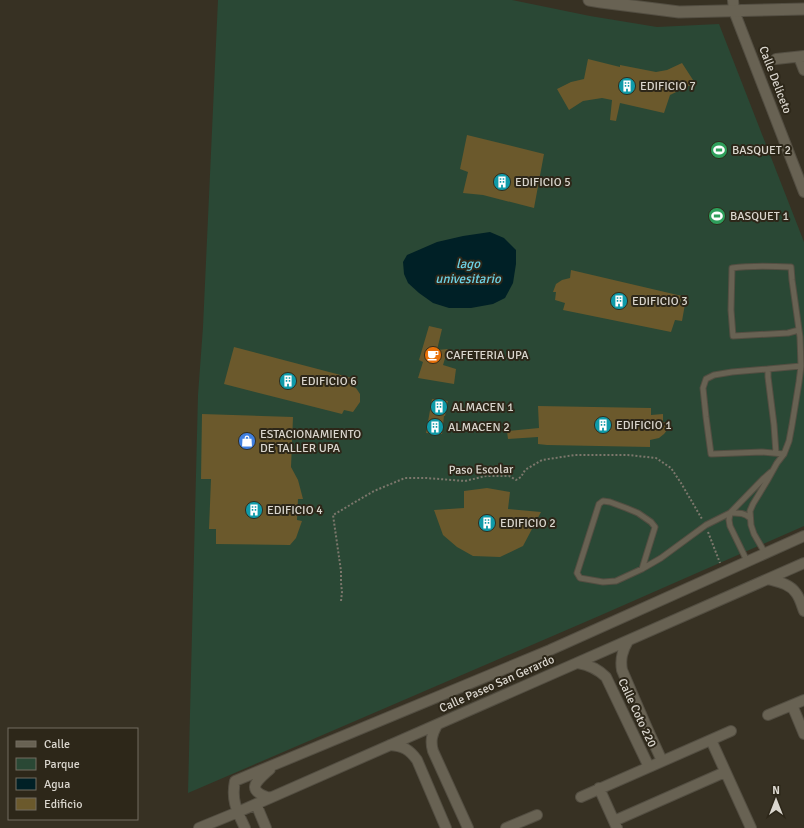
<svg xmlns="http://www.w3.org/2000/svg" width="804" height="828" viewBox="0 0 804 828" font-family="Signika,sans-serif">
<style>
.green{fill:#2a4835}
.water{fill:#002026}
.building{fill:#6b592c}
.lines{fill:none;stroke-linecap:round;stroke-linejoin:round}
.service-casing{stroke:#534e42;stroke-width:7}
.minor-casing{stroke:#534e42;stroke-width:12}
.tertiary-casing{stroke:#534e42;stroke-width:13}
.path{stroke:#7c776c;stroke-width:2;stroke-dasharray:2 2;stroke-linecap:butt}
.service{stroke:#686253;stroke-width:5}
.minor{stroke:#686253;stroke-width:10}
.tertiary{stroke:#686253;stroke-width:11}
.labels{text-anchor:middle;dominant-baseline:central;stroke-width:4;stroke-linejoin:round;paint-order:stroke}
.street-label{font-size:12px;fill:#dad6ce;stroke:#2d2719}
.poi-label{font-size:12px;fill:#dad6ce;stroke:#2d2719;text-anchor:start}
.water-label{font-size:13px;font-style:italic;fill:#6dd1e4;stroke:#2d2719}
</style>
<rect width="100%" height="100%" fill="#373123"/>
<!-- green -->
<path class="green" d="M218,0H512L590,16L657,27L719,24L804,242V526L599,616L188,793L198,395L203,327Z"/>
<!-- water -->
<path class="water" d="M490,232L504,238L516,250V264L513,283L505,298L493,304L471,308H449L433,303L419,293L408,283L404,274L403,262L407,255L437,242L463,236Z"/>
<!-- building -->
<path class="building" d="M588,59L620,67V65L656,72L667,70L682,63L695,83L670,95L664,113L620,103L616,121L610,120L612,100L602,98L583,101L569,110L557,89L571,82L584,79Z
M467,135L544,154L534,208L483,195L463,193L468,172L460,169Z
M571,270L682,296L680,303L685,304L682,321L675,320L671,332L563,310L565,303L555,300L556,292H553L556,284L562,280L570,278Z
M429,326L442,329L437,350L448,349L443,365L456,369L454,384L418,378L423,362L419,360Z
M234,347L352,378L350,386L356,388L360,394V402L353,412L344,410L342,414L224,384Z
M432,399L448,401L445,416H444L442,434L426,433Z
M538,406L651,408V415L663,414V422H668V429L664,434L659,438L650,440V447L547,445L538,444V437L508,439L507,431L539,428Z
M202,414L293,417L291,467L298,480L303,499H298L297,520L302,521L296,538L290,545L216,544V529H209L211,479H201Z
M487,488L510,492L508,509L541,512L523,546L500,557L473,556L457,547L443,535L434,510L464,508V491Z"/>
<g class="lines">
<!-- service casing -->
<g class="service-casing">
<path id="service" d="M768,369L801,366
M776,453L774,425L768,377V369L732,372L714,375L706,379L703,388L706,417L711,454L762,452L784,454
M730,513L729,520L730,526L747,561
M730,513C737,513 744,512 750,518
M765,553L754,534L751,525L750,511L753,504L767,481L777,463L784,454L789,441L792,425L799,382L801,366L800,337L792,280L791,267C771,266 752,265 732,268L731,310L733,336L788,333L799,330
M642,569L655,527L651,522L638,513L626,508L610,502L603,501L599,504L577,573L580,578L603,582L616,581L642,569L661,558L706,525L730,513L763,479L771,472"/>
</g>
<!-- minor casing -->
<g class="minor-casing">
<path id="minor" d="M733,0L734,11L804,192
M799,57L804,70
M776,59L804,56
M768,579C779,582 790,584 796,593C800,598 802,606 804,611
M628,641C622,651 620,659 622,670L647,728L662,761
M578,663C589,665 598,669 606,677L649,767
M792,705L804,734
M768,715L804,700
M437,725C432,734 430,741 433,751L468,828
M711,740L751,828
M390,745C403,746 409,749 417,760L446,828
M599,788L617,828
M581,797L731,731
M270,798C244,790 257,781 270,769
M256,804L266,828
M614,821L725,772
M199,828L238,812L804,563
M245,828C237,811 231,800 235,781L550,650L804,536
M506,828L537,815"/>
</g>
<!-- tertiary casing -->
<g class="tertiary-casing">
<path id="tertiary" d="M589,0L601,2L679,12L804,9"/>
</g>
<!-- path -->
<path class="path" d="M708,532L720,563
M341,601L342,592L341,583V571L333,515L374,491L405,478H426L465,481L486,476H509L516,480L521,477L525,470L542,460L575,455H628L656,458L671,468L681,483L702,519"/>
<!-- service -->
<use href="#service" class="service"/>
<!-- minor -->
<use href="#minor" class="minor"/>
<!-- tertiary -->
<use href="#tertiary" class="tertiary"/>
</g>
<!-- icons -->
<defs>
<g id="building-disc" transform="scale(0.9)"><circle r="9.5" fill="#0f9aa8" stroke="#2d2719"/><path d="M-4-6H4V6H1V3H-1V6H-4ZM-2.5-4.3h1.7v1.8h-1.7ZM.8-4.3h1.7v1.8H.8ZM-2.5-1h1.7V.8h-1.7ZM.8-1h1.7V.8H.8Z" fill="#fff"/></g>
<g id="stadium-disc" transform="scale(0.9)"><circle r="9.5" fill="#2e9e5b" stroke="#2d2719"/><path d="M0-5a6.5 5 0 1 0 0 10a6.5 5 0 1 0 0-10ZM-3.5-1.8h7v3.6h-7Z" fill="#fff"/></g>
<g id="cafe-disc" transform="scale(0.9)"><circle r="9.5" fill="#e8710a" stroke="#2d2719"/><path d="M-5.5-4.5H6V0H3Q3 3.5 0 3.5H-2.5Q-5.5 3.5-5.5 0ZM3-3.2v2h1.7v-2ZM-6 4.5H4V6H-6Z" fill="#fff"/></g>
<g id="shop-disc" transform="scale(0.9)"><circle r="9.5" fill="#3f7fe0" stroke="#2d2719"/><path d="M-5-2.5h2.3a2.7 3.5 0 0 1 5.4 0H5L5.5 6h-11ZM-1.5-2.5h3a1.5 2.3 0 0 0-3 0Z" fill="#fff"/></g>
</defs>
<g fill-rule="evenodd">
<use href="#building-disc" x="627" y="86"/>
<use href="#stadium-disc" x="719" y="150"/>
<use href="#building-disc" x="502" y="182"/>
<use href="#stadium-disc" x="717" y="216"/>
<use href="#building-disc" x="619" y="301"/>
<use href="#cafe-disc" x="433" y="355"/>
<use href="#building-disc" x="288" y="381"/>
<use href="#building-disc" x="439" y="407"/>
<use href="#building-disc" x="603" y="425"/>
<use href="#building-disc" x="435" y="427"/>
<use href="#shop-disc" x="247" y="441"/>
<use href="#building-disc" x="254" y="510"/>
<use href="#building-disc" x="487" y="523"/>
</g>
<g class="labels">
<!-- street labels -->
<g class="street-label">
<text transform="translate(775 80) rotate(69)">Calle Deliceto</text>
<text transform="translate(481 470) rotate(-1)">Paso Escolar</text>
<text transform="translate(497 684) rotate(-24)">Calle Paseo San Gerardo</text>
<text transform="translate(637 713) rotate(65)">Calle Coto 220</text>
</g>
<!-- poi labels -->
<g class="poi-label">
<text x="640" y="86">EDIFICIO 7</text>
<text x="732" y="150">BASQUET 2</text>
<text x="515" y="182">EDIFICIO 5</text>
<text x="730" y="216">BASQUET 1</text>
<text x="632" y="301">EDIFICIO 3</text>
<text x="446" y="355">CAFETERIA UPA</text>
<text x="301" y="381">EDIFICIO 6</text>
<text x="452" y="407">ALMACEN 1</text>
<text x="616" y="425">EDIFICIO 1</text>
<text x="448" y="427">ALMACEN 2</text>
<text x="260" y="434">ESTACIONAMIENTO<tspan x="260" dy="14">DE TALLER UPA</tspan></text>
<text x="267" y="510">EDIFICIO 4</text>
<text x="500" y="523">EDIFICIO 2</text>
</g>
<!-- water labels -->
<g class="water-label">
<text x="468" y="264">lago<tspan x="468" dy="15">univesitario</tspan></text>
</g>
</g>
<!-- legend -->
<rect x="8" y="728" width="130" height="92" fill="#2d2719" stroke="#726d61"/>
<rect x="16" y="741" width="20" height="6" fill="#686253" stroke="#726d61"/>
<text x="44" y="748" font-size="12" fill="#dad6ce">Calle</text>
<rect x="16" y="758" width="20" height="12" fill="#2a4835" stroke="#726d61"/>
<text x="44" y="768" font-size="12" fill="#dad6ce">Parque</text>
<rect x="16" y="778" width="20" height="12" fill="#002026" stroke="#726d61"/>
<text x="44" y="788" font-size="12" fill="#dad6ce">Agua</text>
<rect x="16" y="798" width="20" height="12" fill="#6b592c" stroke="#726d61"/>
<text x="44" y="808" font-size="12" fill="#dad6ce">Edificio</text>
<!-- north arrow -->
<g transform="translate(776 800)" stroke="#2d2719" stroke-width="3" paint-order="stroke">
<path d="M0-3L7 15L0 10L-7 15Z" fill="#dad6ce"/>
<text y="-6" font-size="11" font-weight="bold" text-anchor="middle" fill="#dad6ce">N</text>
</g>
</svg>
